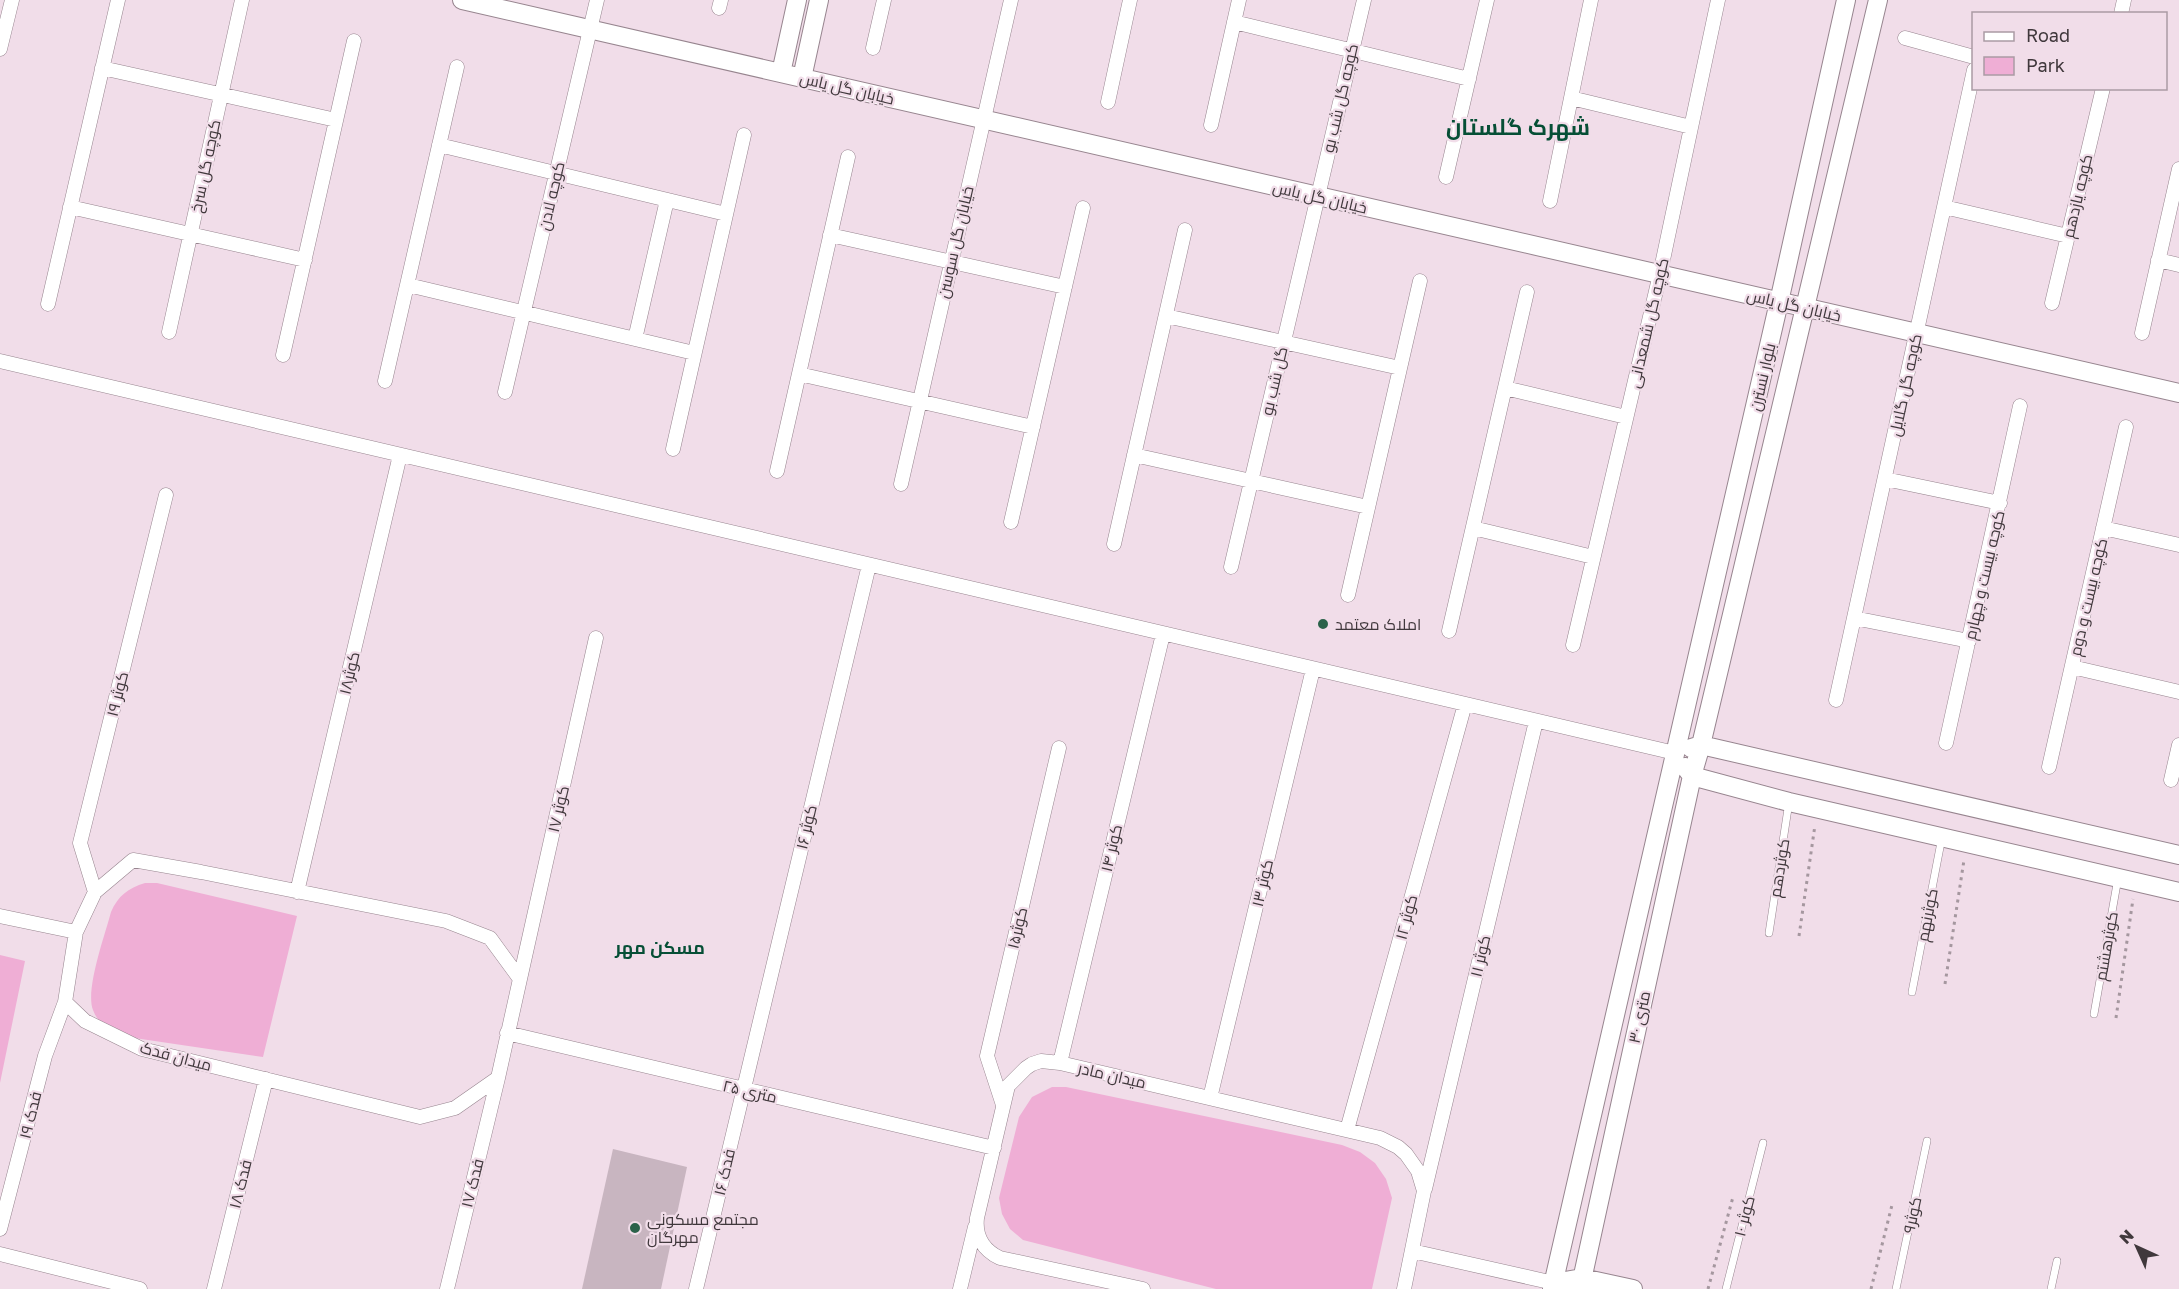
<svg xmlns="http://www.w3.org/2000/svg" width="2179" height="1289" viewBox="0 0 2179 1289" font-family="'Golos Text',Cairo,sans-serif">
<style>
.green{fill:#efaed5}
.building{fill:#c8b5c0}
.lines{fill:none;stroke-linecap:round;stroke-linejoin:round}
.service-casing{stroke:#97858f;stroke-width:8}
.minor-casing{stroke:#97858f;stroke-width:15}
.tertiary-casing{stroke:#97858f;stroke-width:20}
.path{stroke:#a5979f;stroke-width:3;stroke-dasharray:3 4.5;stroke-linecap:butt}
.service{stroke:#fff;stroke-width:7}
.minor{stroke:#fff;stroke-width:14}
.tertiary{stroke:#fff;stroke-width:18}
.poi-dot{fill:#2b624a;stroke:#f1dde9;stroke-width:2}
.labels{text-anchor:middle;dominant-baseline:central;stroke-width:4.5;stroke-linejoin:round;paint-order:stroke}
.street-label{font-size:16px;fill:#40383c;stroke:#f1dde9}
.poi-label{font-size:16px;fill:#40383c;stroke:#f1dde9;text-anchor:start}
.neighbourhood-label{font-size:18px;font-weight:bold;fill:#064f36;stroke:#f1dde9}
.district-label{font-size:22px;font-weight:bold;fill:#064f36;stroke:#f1dde9}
</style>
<rect width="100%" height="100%" fill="#f1dde9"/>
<!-- green -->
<path class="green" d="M145,883H157L297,916L263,1057L114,1035C106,1028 97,1021 93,1010C85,990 105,935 111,912C118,896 128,888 145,883Z
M0,955L25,961L0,1083Z
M1052,1087H1066L1342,1145L1360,1152L1375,1163L1386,1179L1392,1198L1372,1289H1216L1023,1240L1010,1229L1002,1214L999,1198L1019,1117L1032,1097Z"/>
<!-- building -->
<path class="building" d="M613,1149L687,1167L661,1289H582Z"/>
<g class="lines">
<!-- service casing -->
<g class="service-casing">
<path id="service" d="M1769,933L1789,802
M1912,992L1942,837
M2094,1014L2118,878
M1726,1289L1763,1143
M1896,1289L1927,1141
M2051,1289L2057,1261"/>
</g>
<!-- minor casing -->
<g class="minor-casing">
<path id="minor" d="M719,8L721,0
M2121,14L2124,0
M1234,22L1469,79
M1905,38L1974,57
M873,48L884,0
M0,49L12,0
M102,68L336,120
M1571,98L1691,127
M1108,102L1130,0
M1211,125L1239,0
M439,145L726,214
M1446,177L1487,0
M1550,201L1591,0
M70,207L305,260
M1944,207L2068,236
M830,235L1065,287
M2158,260L2179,265
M408,285L694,353
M2052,303L2103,88
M48,304L118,0
M1166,316L1400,368
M169,332L242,0
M2142,333L2179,169
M635,339L667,200
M283,355L354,41
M0,361L1675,753
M799,374L1033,427
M385,381L457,67
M1505,388L1626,417
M505,392L597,0
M673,449L744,135
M1134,455L1368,507
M777,471L848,157
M1885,479L2000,503
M901,484L1011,0
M1011,522L1083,208
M1473,528L1593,557
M2103,528L2179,545
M1114,544L1185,230
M1231,567L1364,0
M1348,595L1420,281
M1854,618L1969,641
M1449,631L1527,292
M1573,645L1660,274L1718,0
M2072,667L2179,692
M1836,700L1974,70
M1946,743L2020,406
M2049,767L2126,427
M2171,780L2179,745
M133,860L201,872L446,921L490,938L520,979L498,1078L455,1108L420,1117L142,1049L85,1021L65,1002L76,932L95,892Z
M95,892L80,843L166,495
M297,892L400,455
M0,916L76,932
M520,979L596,638
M507,1033L994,1148
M1060,1063L1163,634
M1210,1098L1313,669
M1003,1105L987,1056L1059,748
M1347,1130L1465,704
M1425,1189L1536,721
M0,1229L45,1056L65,1002
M1412,1251L1554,1283
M0,1254L140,1289
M214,1289L266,1079
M447,1289L498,1078
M696,1289L869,565
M960,1289L975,1227
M1143,1289L1000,1258C983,1250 975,1236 977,1218L1008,1086L1026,1068L1032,1064L1041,1061L1060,1063L1380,1138L1398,1147L1406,1154L1418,1171L1424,1191L1404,1289"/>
</g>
<!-- tertiary casing -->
<g class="tertiary-casing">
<path id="tertiary" d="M462,0L2179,393
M781,73L797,0
M802,78L819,0
M1691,748L1701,745L2179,855
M1685,767L1692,776L1789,802L2179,892
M1552,1289L1779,302L1846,0
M1558,1289L1554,1283L1582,1278L1633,1289
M1580,1289L1692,776L1701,745L1878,0"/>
</g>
<!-- path -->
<path class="path" d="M1799,936L1815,825
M1945,984L1964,860
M2116,1018L2133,899
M1708,1289L1733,1197
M1871,1289L1892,1205"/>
<!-- service -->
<use href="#service" class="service"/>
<!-- minor -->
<use href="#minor" class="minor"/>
<!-- tertiary -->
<use href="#tertiary" class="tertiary"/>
</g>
<!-- markers -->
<g class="poi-dot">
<circle cx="1323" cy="624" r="6"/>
<circle cx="635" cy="1228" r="6"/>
</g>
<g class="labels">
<!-- street labels -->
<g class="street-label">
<text transform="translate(847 88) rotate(13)">خیابان گل یاس</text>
<text transform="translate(1340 98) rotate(-77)">کوچه گل شب بو</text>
<text transform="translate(205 166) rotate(-78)">کوچه گل سرخ</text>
<text transform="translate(551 196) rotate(-77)">کوچه لادن</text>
<text transform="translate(2077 196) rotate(-77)">کوچه یازدهم</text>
<text transform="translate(1320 197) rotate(13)">خیابان گل یاس</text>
<text transform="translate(955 242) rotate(-77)">خیابان گل سوسن</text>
<text transform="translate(1794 305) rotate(13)">خیابان گل یاس</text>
<text transform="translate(1648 323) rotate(-77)">کوچه گل شمعدانی</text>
<text transform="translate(1762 377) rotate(-77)">بلوار نسترن</text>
<text transform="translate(1274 381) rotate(-77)">گل شب بو</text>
<text transform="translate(1905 385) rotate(-78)">کوچه گل گلایل</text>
<text transform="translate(1984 575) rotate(-77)">کوچه بیست و چهارم</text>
<text transform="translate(2088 597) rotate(-77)">کوچه بیست و دوم</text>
<text transform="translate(349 673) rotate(-77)">کوثر۱۸</text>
<text transform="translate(117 694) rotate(-76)">کوثر ۱۹</text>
<text transform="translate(558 809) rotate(-77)">کوثر ۱۷</text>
<text transform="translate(806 827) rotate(-77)">کوثر ۱۶</text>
<text transform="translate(1111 848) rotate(-77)">کوثر ۱۴</text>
<text transform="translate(1779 868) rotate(-81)">کوثردهم</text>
<text transform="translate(1262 883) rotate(-77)">کوثر ۱۳</text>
<text transform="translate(1927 915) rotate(-79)">کوثرنهم</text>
<text transform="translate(1406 917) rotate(-75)">کوثر ۱۲</text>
<text transform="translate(1017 928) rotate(-77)">کوثر۱۵</text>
<text transform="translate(2106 946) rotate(-80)">کوثرهشتم</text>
<text transform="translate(1480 956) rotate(-77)">کوثر ۱۱</text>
<text transform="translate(1639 1017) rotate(-78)">۳۰ متری</text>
<text transform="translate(176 1056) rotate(15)">میدان فدک</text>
<text transform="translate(1112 1075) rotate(13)">میدان مادر</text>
<text transform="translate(750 1091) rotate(13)">۲۵ متری</text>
<text transform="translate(30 1115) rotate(-76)">فدک ۱۹</text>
<text transform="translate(724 1172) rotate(-77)">فدک ۱۶</text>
<text transform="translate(472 1183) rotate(-76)">فدک ۱۷</text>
<text transform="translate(240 1184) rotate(-76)">فدک ۱۸</text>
<text transform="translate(1912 1215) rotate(-78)">کوثر۹</text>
<text transform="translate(1744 1216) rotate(-76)">کوثر ۱۰</text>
</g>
<!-- poi labels -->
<g class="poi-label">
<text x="1335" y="624">املاک معتمد</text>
<text x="647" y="1219">مجتمع مسکونی<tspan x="647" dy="18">مهرگان</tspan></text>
</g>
<!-- neighbourhood labels -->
<g class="neighbourhood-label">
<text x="660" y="947">مسکن مهر</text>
</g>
<!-- district labels -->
<g class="district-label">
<text x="1518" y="126">شهرک گلستان</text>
</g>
</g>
<!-- legend -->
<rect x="1972" y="12" width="195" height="78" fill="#f1dde9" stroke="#aa9ba4" stroke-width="1.5"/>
<rect x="1984" y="32" width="30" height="9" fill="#ffffff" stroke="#aa9ba4" stroke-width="1.5"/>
<text x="2026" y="42" font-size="18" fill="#40383c">Road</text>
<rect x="1984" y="57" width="30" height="18" fill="#efaed5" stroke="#aa9ba4" stroke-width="1.5"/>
<text x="2026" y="72" font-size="18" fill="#40383c">Park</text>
<!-- north arrow -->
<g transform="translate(2137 1247) rotate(315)" stroke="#f1dde9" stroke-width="4.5" paint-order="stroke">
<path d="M0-4.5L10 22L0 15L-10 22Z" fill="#40383c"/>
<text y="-9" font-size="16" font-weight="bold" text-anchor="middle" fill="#40383c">N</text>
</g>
</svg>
